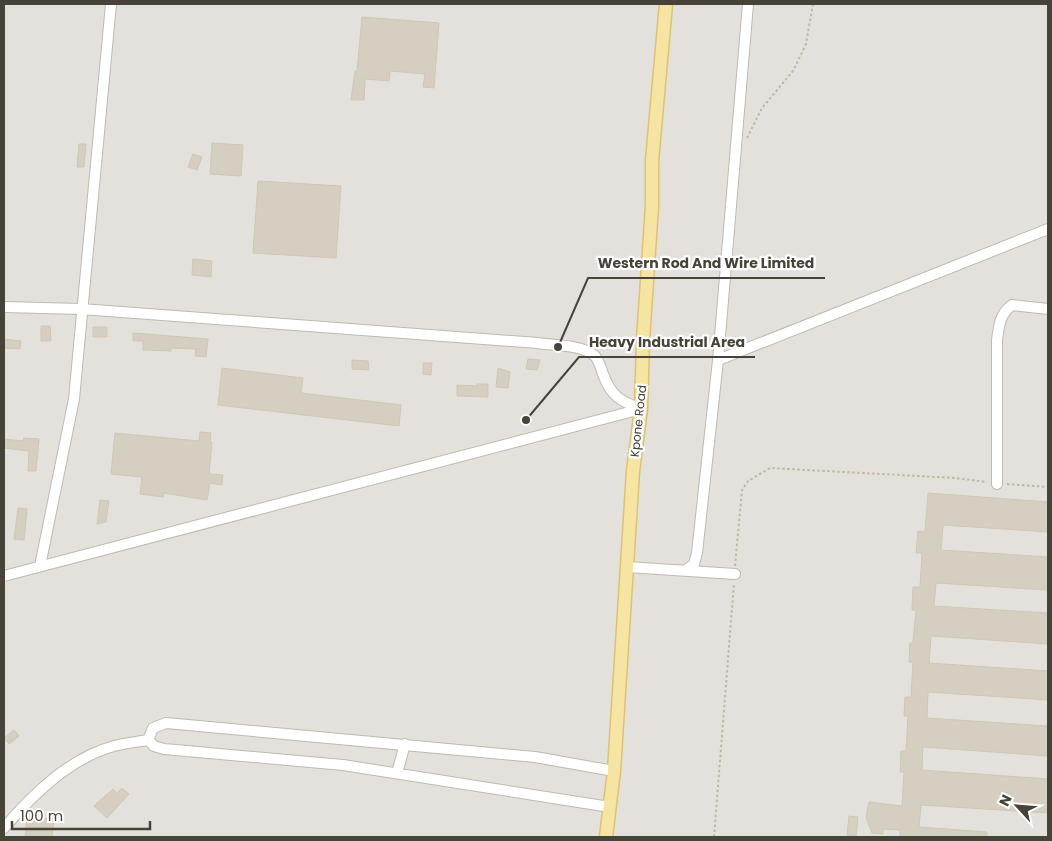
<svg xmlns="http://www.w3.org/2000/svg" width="1052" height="841" viewBox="0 0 1052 841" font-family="Poppins,sans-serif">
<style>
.industrial{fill:#e4e1dc}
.building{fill:#d5cfc1;stroke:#cfc7b5}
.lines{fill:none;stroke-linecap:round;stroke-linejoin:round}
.minor-casing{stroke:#bfbaae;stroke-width:12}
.major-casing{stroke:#dbc373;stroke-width:15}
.path{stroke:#c0b7a1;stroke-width:2;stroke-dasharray:2.5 2.5;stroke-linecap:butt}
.minor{stroke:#fff;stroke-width:10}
.major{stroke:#f6e4a2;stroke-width:12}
.labels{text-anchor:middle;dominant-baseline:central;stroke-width:4.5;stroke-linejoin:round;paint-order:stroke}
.street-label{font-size:12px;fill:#484339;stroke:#fff}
.leader{fill:none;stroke:#484339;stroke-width:2}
.callout-dot{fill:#484339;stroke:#fff;stroke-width:2}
.callout-label{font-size:14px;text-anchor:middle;font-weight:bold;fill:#484339;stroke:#fff;stroke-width:4.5;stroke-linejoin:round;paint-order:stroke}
</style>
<rect width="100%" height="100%" fill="#f4f2eb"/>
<!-- industrial -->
<path class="industrial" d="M4,4H1048V837H4Z"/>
<!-- building -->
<path class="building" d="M362,17L439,23L434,88L423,87L425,74L390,71L389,81L365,79L364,100H351L355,71H357Z
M212,143L243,145L241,176L210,174Z
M79,144H86L84,167H77Z
M193,154L202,157L197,170L188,167Z
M258,181L341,186L336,258L253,253Z
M193,259L212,261L211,277L192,275Z
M41,326H50L51,341H41Z
M93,327H107V337H93Z
M133,333L208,339L206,357L195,356L196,349L171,348V351L143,350V341H133Z
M4,339L21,341L20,349L4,348Z
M528,359L540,360L537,370L526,369Z
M352,360L368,361L369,370L352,369Z
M423,363H432L431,375L423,374Z
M222,368L303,378L301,393L401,405L399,426L218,405Z
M498,368L510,372L508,388L496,387Z
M477,384H488V397L457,396V385L477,386Z
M200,432L211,433L210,442H212L209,474L223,475L222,485L210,483L207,500L164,493L163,497L140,494L142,477L111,474L115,433L199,441Z
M24,438L39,439L36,471H28L29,451L4,448V439L23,441Z
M928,493L1048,502V532L943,525L941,550L1048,557V590L936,583L934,606L1048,613V644L931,636L929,663L1048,671V700L928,692L927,718L1048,726V756L923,747L922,770L1048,779V813L921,805L919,827L987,832V837H900V830L883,829V834L872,833L866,817L869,802L902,806L904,772H900L901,751H906L908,716H904L905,697H911L913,662H909L910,643H913L916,610H912L913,587H920L922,553H916L918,531L925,532Z
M100,500L109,501L106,522L97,524Z
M18,508L27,509L24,540L14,539Z
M14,730L19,736L9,744L4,738Z
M122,788L129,794L107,818L94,806L113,789L117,793Z
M27,816L54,819L52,837H25Z
M849,816L858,817L856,836L847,835Z"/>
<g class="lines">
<!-- minor casing -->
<g class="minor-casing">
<path id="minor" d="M4,307L81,309L538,343C555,346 581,344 595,356C599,361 601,368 603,374C611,396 620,401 641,409
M718,360L1048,229
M997,484V340C999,325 1000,314 1012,305L1048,309
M40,566L74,399L111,4
M627,567L735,574
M686,570L694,564L697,553L718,360L748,4
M4,576L641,409
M148,740L153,728L166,723L535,757L614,771
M148,740L154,746L164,749L343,765L610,807
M397,773L405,744
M4,828C33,794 70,758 114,746C125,743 136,742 148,740"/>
</g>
<!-- major casing -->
<g class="major-casing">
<path id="major" d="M606,837L614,771L633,471L641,409L643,340L652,206V161L666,4"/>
</g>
<!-- path -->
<path class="path" d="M747,138L762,108L793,71L806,44L813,4
M1007,484L1048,487
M735,566L742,490L748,481L770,468L955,478L987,482
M714,837L734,583"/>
<!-- minor -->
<use href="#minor" class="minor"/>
<!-- major -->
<use href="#major" class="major"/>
</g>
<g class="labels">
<!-- street labels -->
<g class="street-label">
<text transform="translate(638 421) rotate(-84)">Kpone Road</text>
</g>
</g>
<!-- callouts -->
<path class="leader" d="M558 347L588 278H825M526 420L579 357H755"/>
<g class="callout-dot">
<circle cx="558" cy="347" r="5"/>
<circle cx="526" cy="420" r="5"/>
</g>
<g class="callout-label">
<text x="706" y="268">Western Rod And Wire Limited</text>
<text x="667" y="347">Heavy Industrial Area</text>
</g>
<!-- border -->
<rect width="1052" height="841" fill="none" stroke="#484339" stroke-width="10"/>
<!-- north arrow -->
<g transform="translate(1017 806) rotate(296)" stroke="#ffffff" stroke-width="4" paint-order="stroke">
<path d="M0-4L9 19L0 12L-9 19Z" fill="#484339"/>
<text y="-8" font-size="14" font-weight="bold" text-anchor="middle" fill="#484339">N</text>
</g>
<!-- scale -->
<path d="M12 821v8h138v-8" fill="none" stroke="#484339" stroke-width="2.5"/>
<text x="20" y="821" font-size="15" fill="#484339" stroke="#ffffff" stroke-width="4" paint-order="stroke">100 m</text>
</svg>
